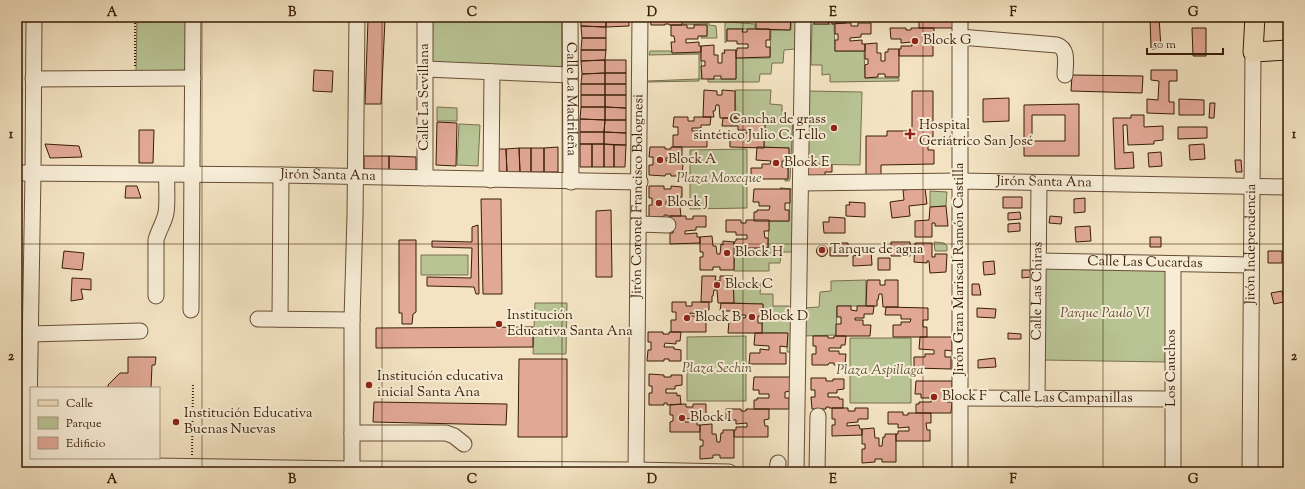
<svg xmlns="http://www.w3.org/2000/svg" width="1305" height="489" viewBox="0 0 1305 489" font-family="'Sorts Mill Goudy',serif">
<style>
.green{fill:#b9c495;stroke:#79704e}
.building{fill:#e1a895;stroke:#391d06;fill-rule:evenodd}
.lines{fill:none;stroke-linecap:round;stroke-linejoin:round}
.minor-casing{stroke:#684e35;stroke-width:17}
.major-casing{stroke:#391d06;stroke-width:21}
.path{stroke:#391d06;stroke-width:2;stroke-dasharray:1 2;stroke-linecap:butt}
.minor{stroke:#f7edd7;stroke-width:15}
.major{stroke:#f3e3c2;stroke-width:19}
.grid{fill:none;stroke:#391d06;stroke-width:1;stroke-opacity:0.55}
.poi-dot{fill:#8f2418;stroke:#f7edd7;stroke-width:1.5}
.labels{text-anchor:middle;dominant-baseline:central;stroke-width:4;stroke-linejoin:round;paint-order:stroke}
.poi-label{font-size:14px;fill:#391d06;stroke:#f7edd7;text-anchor:start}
.street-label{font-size:14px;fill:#391d06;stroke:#f7edd7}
.park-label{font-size:14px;font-style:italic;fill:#5f4f31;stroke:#f7edd7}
.neatline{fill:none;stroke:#391d06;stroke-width:1.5}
.grid-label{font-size:13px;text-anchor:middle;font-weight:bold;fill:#391d06}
</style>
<rect width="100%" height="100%" fill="#f3e3c2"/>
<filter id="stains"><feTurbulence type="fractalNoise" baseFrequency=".005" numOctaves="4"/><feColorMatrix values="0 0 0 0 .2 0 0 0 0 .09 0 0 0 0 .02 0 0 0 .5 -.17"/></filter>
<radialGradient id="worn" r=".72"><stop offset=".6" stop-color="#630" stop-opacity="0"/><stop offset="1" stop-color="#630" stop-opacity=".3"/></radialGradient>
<!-- green -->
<path class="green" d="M137,17H189L188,72L136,71Z
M433,17H564L563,67L432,65Z
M693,17H750V19H693Z
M791,17H797L795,49L784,50L783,63H772L771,74H760L759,82H708V79H736V58H770L771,30H791Z
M856,17H914V20H856Z
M727,22L755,24V29H727V41L725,43V23Z
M683,23H709V25L716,26L717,38H701V36H707V24L683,25Z
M812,24H834L835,51H864L865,78H899V81L830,82V74L822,75V65H811Z
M650,51H671L672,53H701L702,79H699V81L648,82V81L699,79V54L649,55Z
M735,90H771L770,104L782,105V117H793L790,179L789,181H785V179H788L789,148L764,147L765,118H736Z
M807,91L862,92L860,165L805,164Z
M437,107L457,108V121H437Z
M459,124L480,125L478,166L457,165Z
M747,149V208L690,209V150Z
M780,188L793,189L792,252H781L780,263H769V271H734L735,249H768L769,221H789L790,189Z
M930,191L947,192L946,206L930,207Z
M934,242L944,243L947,246V251H935Z
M421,255H468V275H421Z
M1044,266L1168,269L1165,362L1042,360Z
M866,280V306H837L836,335L803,336V308L819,307L820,292L831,291V281Z
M733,281L761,283L760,294H773V306H789L788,320H794L795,352H787V333H762L763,304L734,303Z
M535,303H567L566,354H533Z
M746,336V401H687V337Z
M850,338H911V403H850Z"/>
<!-- building -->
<path class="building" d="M368,17H385V20H368Z
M581,17H606V27L581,26Z
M606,17H629V26L606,27Z
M650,17H682V25H669V24H665V25H651Z
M771,17H787L786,19H791L790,30L756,29V21H759V19H771Z
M814,17H845L846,23L832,24V22H828L829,24H814Z
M922,17H954V28H919V19H922Z
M1150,17H1159L1161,48H1151Z
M368,20H385L381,104H365Z
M835,23H851V26H858V23H871V34H861V37L850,38V41L862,40V44H865V51H835V40H838V34H835Z
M671,25H687V28H694V25H707V36H698V39H686V43L699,42V46H701V52L672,53L671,42H675L674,36H671Z
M581,26L606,27V38H582Z
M890,28H906V30H911V28H934V38L929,39L930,45H933V56H899V49H901V46H912V42L901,43V39H891Z
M1192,28H1206V56H1193Z
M727,29H743L742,32H747V29H770V40H766V47H770V57L736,58V50L737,51V48H748V44H737V41H727Z
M582,38H606V50H581Z
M877,43V53H881V61H885V52H888V49H899V77H885V74H878V77L865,78V65L868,64V59H865V44Z
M714,45V55H718V63H722V53H725L724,50H736V79H721V76H714V79H702L701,66H705V61H701V46Z
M581,50H606L605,60L581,61Z
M605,60V73L582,74L581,61Z
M605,60H626V73H605Z
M314,70L333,71L332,92L313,91Z
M1151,70H1177V81H1169V102H1174V114L1147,113V99L1158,100L1159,81L1151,80Z
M605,73V84H581L582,74Z
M605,73H626V84H605Z
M1072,75L1143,76L1142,93L1071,91Z
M581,84H605V95H581Z
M605,84H626V95H605Z
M17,89H22L21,104H17Z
M704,90L717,91V95H722V90L735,91V118H720L719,105H716L715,111H713L714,117H703Z
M912,91H933V140H928V150H934V164L881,165V175H866V136H887V131H907V135H912Z
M581,95H605V107H581Z
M605,95H626V108L605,107Z
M1009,98V121L983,122V99Z
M1179,99L1204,100V115H1179Z
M1210,103H1215L1214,118H1209Z
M1079,104V156H1024V105ZM1032,115H1065V141H1032Z
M581,107H605V120L580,119Z
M605,107L626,108V120H605Z
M1131,115H1144V127L1163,126V140L1154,141V144L1128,145L1127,125H1123L1124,153L1133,152L1134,168L1115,169L1113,118H1131Z
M674,117H688V121H694V117H711L710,125H701V128H692V131H700L699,135H707V147H673V135H678V127H673Z
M723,118L765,119V130H760V138H764V148L730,147V136H738V133H747V130H738V126H722Z
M580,119L605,120L604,132H580Z
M605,120H626V133L604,132Z
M437,122L457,123L456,166L436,165Z
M1178,127H1207V138L1178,139Z
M139,130H154L153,163H139Z
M580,132H604V144H580Z
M604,132L626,133V145L604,144Z
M45,144L79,146L82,157L50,158Z
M580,144H592V167H580Z
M592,144H604V167H592Z
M604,144L614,145V167H604Z
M1204,144L1205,159L1190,160L1189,145Z
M614,145H626L625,167H614Z
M558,147V172H544V148Z
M650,147H665V149H671V147H682V156H678V158H666V161L676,162V164H683L682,176H671V174H666L665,176L649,175V165H653V157H649Z
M757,147L789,148V161H782V167L788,168V179H751V168H762V164H770L771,161L756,160Z
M519,148H531V172H520Z
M519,148L520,172L507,173L506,149Z
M531,148H544V172H531Z
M495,149H506L507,173H495Z
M1161,152L1162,166L1149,167L1148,153Z
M364,156H389V172H364Z
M389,156L416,157V172H389Z
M1235,160H1241L1242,172H1236Z
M806,164L832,165V172H825V181L806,180Z
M126,186H137L141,198H125Z
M649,186H664V189H671V186L682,187V197L675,198V201H666V205L677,204V207H680L681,216H667V215H664V217H649V205H652V198H649Z
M925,188L927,204L909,206L910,216L892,218L890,202L904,200L903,190Z
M754,189H790V203H785V210H789V221H754V212H757V210H769L770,206H759V202H753Z
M1003,197H1022V208H1003Z
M1085,198V212L1074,213V199Z
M481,199H501L502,294H483Z
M849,202L865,203V217L846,216V205H850Z
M946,206L948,226H935V223H932V237H915V221L929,220L930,207Z
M611,210L612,277H596V211Z
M1020,212L1021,219L1008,220V213Z
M670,216H686V219H693V216H706V227H696V230L685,231V234L697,233V237H700V243L670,244V233H673V227H670Z
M1050,216L1062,217L1061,224L1049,223Z
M829,217L845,218V233H824L823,222H829Z
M726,220H741V223H746V220H769V231H764L765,238H768V248H734V242L736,241V239H747V235H736V232H726Z
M1020,223V231L1008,232V224Z
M478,225L479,294H476L474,287L427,286V277L471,278L472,248L432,247V241L472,242V227Z
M1090,226L1091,241L1076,242L1075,227Z
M712,236L713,246H716L717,254H720L721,244L723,245V241L734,242V270H720V267H713V270H700V257H703V252H700V237Z
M1150,237H1161V247H1150Z
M399,240H416V312L413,314L412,324H402V313H399Z
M891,242H910V256H891Z
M830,243H848V256H830Z
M915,243H932V257H935V254H947L946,272L930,273L929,261H927V263L914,262Z
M816.5 251a5.5 5.5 0 1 1 11 0a5.5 5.5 0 1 1-11 0Z
M871,250L872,265L853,266V256L858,255L857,251Z
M64,251L84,253L82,270L62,268Z
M1268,251H1282V263H1268Z
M878,258H890V270H878Z
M994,261L995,274L984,275L983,262Z
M1022,270H1030L1031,277L1022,278Z
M702,276H716L715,280L720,281V276H733L734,303H718L717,290H714L713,296H712V302H701Z
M72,278L91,279V290L81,289L83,299L71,301Z
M867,280H880V285H885V280H898V307H883L882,294H879L878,300H877V306H866Z
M972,284H979L981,295H972Z
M1282,291L1284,302L1274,304L1271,293Z
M672,302H686V306H692V302H709V310H699V314L690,313V316H698V321H706V332H671V320H676V312H672Z
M721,303L763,304V316H758V323H762V333H728L729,321H736V318H745L746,315H736V311H720Z
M837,306H851V310L857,311V306H874L873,314H864V318H855V320H863V325H871L870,336H836V324H841V317H837Z
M886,307L928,308V320H923V327H927V337H893V325H901V322H910L911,319H901V315H885Z
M977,308L996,309L995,318L977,317Z
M533,327V347L376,348V328Z
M648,332H663V334H669V332H681L680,341H676V344L665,343L664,347H674V349L681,350V361H669V359H664V361H647L648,350H651V342H648Z
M755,333H788L787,347L780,346V353H786V364H749L750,353H760V349L769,350V346L754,345Z
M1008,333L1021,334V339H1008Z
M813,336H828V338H834V336H846L845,345H841V348H829V351H839V354H846L845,365H834V363H829L828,365H812V354H816V346H813Z
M920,337H952V351L945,350V357H951V369L914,368V357H925V354H934V350L919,349Z
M128,357H156L155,365H152L151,388H108V385L120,373H128Z
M995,358L996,367L978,368V360Z
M519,359H567V437H518Z
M649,374L664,375V377H671V375H682V385L675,386V389H666V393H677V396L680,395L681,404L667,405V403H664V405H649V393H652V386H649Z
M754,377H790V391L785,392V398H789V409H754V400H757V398H769V394H759V390H753Z
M811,378H826V381H833V379H844V389L837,390V393H828V397H839V399H843V408H829V407H826V409H812L811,397H815V390H811Z
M916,381H952V395H947V402H952L951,413H916V404H919V402H931L932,398H921V394H915Z
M374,402L507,404L506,425L373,422Z
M686,404V407H693V404H706V415H696V418L685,419V422H697V425H700V432H670V422L673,421V415H670V405Z
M832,408H848V411H855V408H868V419H858V422L847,423V426L859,425L860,429H862V435L832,436V425H835V419H832Z
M726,409H741V411H746V409H769V419L764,420L765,426H768V437H734V430H736V427H747V423L736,424V420H726Z
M888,412H903V415H908V413H931V423H926L927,430H930V441H896V434H898V431H909V427L898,428V424H888Z
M712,424V434H716L717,442H720L721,433H723V430H734V458H720V455H713V458L700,459V446H703V440H700V425Z
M874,428L875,438H879V446H882L883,437H885V434H896V462H882V459H875V462L862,463V449H865V444H862V429Z"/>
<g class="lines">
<!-- minor casing -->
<g class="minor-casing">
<g id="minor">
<path id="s1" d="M570,17L571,182"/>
<path d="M960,17V472"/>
<path d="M960,37L1057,45C1069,49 1065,64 1065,75"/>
<path d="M425,69L570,75"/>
<path d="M33,79L193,78"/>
<path id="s2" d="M17,173L281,175L640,182"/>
<path d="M425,178V17"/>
<path d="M491,180L492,72"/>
<path id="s3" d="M801,183L959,181L1288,187"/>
<path d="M639,224L668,225"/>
<path id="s4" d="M1039,261L1251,265"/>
<path d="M1173,264V472"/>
<path d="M156,296V240C158,231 164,223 166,213C168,201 166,187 167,175"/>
<path d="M191,310L193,17"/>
<path d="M258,319L352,320"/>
<path d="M280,319L281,175"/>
<path d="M30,334L140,331"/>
<path id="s5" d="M960,398L1172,399"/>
<path id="s6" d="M1037,399L1039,183"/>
<path d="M352,433H446L454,436L464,444"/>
<path d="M17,464L352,469L636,470L729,472"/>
<path d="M28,472L33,173L34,17"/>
<path d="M352,472V320L355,216L357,17"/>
<path id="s7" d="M636,472L640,17"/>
<path d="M777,472L778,463"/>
<path d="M796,472L803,17"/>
<path d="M817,472L818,416"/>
<path id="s8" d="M1250,472L1253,52"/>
</g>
</g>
<!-- major casing -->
<g class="major-casing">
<path id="major" d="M1255,17L1253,52L1288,50"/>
</g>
<!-- path -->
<path class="path" d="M135,66V17
M192,455L193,384"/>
<!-- minor -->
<use href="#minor" class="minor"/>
<!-- major -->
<use href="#major" class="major"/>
</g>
<!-- grid -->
<path class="grid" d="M202,17V472M382,17V472M562,17V472M743,17V472M923,17V472M1103,17V472M17,244H1288"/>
<!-- markers -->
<g class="poi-dot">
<circle cx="915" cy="41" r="4"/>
<circle cx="834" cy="128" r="4"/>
<path d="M908 128h4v4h4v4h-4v4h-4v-4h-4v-4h4z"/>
<circle cx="660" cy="160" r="4"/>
<circle cx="776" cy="163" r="4"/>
<circle cx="659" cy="203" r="4"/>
<circle cx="822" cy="250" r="4"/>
<circle cx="727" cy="253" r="4"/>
<circle cx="717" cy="285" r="4"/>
<circle cx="752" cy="317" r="4"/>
<circle cx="687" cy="318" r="4"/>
<circle cx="499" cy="324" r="4"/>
<circle cx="369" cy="385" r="4"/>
<circle cx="934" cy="397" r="4"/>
<circle cx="682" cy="418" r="4"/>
<circle cx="176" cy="422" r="4"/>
</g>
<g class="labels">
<!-- poi labels -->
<g class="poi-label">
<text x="923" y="41">Block G</text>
<text x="826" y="120" text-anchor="end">Cancha de grass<tspan x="826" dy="16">sintético Julio C. Tello</tspan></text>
<text x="919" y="126">Hospital<tspan x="919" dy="16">Geriátrico San José</tspan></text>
<text x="668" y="160">Block A</text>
<text x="784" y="163">Block E</text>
<text x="667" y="203">Block J</text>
<text x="830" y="250">Tanque de agua</text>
<text x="735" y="253">Block H</text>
<text x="725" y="285">Block C</text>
<text x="507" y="316">Institución<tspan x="507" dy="16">Educativa Santa Ana</tspan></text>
<text x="760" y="317">Block D</text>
<text x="695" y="318">Block B</text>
<text x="377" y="377">Institución educativa<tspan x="377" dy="16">inicial Santa Ana</tspan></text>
<text x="942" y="397">Block F</text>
<text x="184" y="414">Institución Educativa<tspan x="184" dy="16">Buenas Nuevas</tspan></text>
<text x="690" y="418">Block I</text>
</g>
<!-- street labels -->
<g class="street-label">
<text transform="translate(425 97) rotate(-90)">Calle La Sevillana</text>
<text stroke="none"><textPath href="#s1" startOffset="82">Calle La Madrileña</textPath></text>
<text stroke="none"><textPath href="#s2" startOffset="311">Jirón Santa Ana</textPath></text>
<text stroke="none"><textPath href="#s3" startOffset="243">Jirón Santa Ana</textPath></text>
<text stroke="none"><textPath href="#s7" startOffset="276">Jirón Coronel Francisco Bolognesi</textPath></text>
<text stroke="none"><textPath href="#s8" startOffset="228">Jirón Independencia</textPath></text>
<text stroke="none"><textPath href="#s4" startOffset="106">Calle Las Cucardas</textPath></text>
<text transform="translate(960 269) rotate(-90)">Jirón Gran Mariscal Ramón Castilla</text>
<text stroke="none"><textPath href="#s6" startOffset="108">Calle Las Chiras</textPath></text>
<text transform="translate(1172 368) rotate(-90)">Los Cauchos</text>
<text stroke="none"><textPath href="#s5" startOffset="106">Calle Las Campanillas</textPath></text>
</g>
<!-- park labels -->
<g class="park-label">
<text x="719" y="179">Plaza Moxeque</text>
<text x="1105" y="314">Parque Paulo Vl</text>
<text x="717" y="369">Plaza Sechin</text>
<text x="880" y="371">Plaza Aspillaga</text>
</g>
</g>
<!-- margin -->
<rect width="1305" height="489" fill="none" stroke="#f3e3c2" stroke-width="44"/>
<!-- legend -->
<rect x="30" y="387" width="130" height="72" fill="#f7edd7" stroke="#ab9a83"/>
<rect x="38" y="400" width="20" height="6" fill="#f3e3c2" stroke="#ab9a83"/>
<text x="66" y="407" font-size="12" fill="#391d06">Calle</text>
<rect x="38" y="417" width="20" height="12" fill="#b9c495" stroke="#ab9a83"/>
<text x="66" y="427" font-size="12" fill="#391d06">Parque</text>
<rect x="38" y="437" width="20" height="12" fill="#e1a895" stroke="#ab9a83"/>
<text x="66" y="447" font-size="12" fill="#391d06">Edificio</text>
<!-- scale -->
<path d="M1147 48v6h76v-6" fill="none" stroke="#391d06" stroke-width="2"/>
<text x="1153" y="48" font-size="12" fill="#391d06" stroke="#f7edd7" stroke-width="3" paint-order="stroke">50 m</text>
<rect x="22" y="22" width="1261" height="445" class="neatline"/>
<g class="grid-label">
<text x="112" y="16">A</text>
<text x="292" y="16">B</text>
<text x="472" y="16">C</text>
<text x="652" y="16">D</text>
<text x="833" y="16">E</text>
<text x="1013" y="16">F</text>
<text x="1193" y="16">G</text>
<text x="11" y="138">1</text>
<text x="1294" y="138">1</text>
<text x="11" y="360">2</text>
<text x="1294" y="360">2</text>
<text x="112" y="483">A</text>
<text x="292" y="483">B</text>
<text x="472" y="483">C</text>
<text x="652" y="483">D</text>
<text x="833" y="483">E</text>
<text x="1013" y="483">F</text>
<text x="1193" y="483">G</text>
</g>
<rect width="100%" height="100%" filter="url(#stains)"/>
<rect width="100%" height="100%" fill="url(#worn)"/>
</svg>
